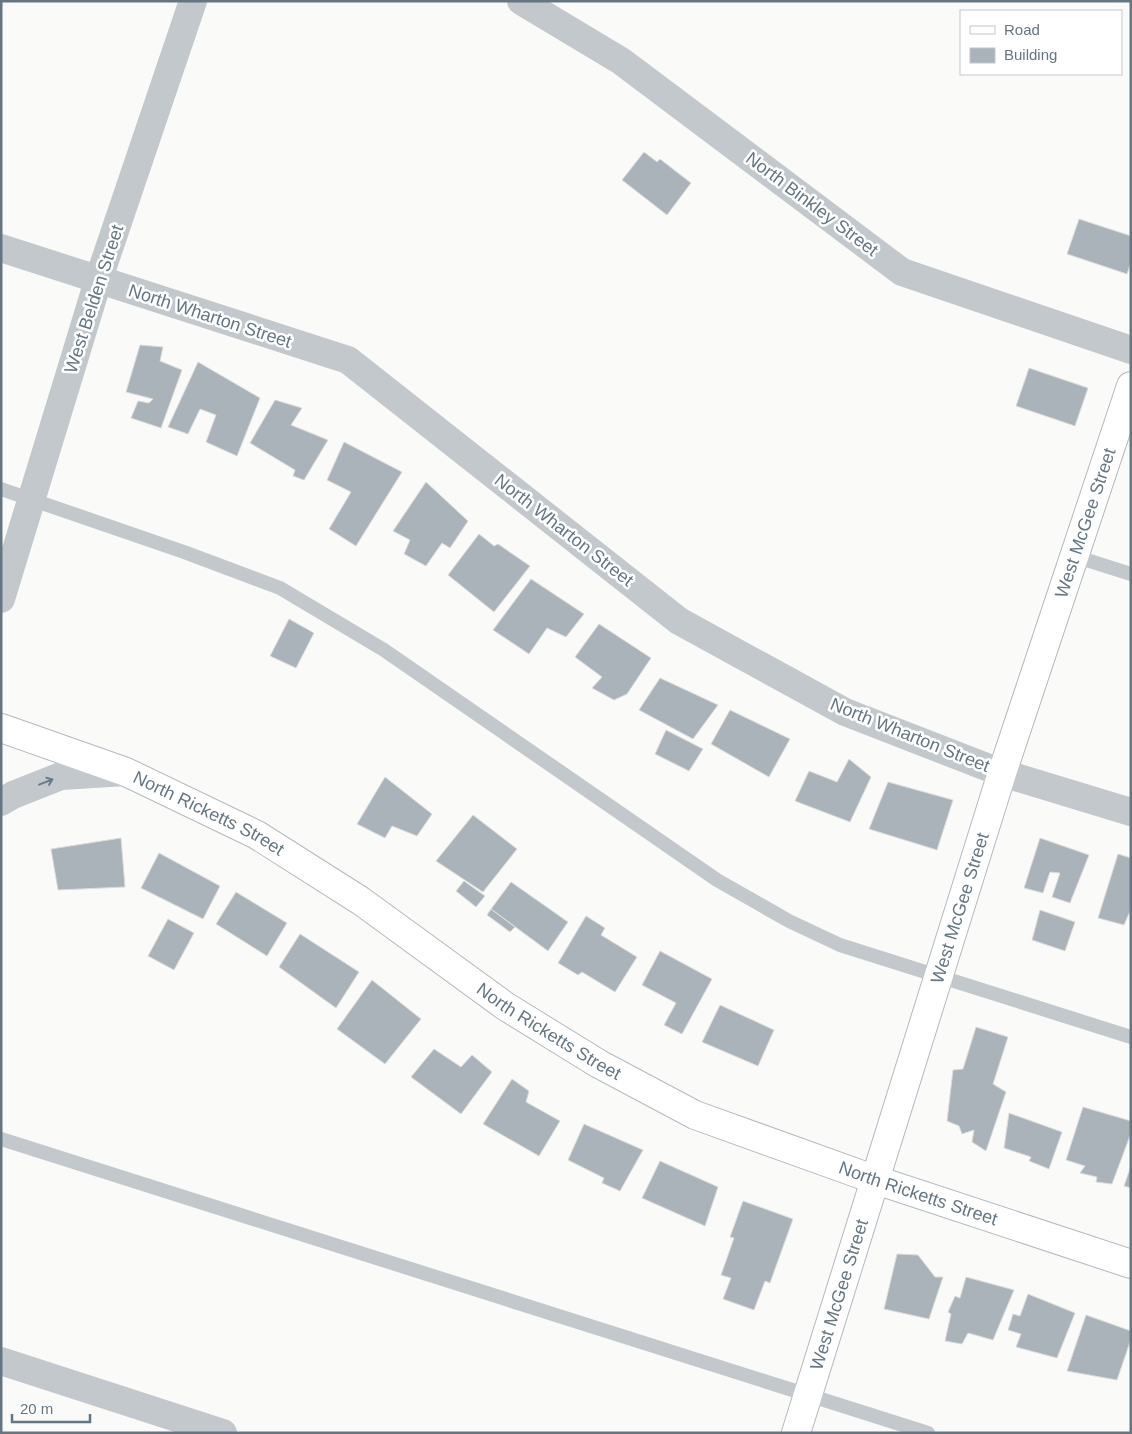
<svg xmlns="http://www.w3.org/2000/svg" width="1132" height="1434" viewBox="0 0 1132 1434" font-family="Helvetica,sans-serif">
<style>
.building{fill:#aab3b9;stroke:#dcdcda}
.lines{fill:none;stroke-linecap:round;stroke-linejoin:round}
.secondary-casing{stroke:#b3babf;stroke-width:30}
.lane{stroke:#c3c8cc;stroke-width:14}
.street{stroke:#c3c8cc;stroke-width:28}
.secondary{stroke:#fff;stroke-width:28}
.oneway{stroke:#6a7a87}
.labels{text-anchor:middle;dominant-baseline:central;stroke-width:5;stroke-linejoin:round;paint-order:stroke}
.street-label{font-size:18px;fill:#657683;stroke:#fff}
</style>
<rect width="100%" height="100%" fill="#fafaf8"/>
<!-- building -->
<path class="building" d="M644,152L657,162L660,159L691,183L667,215L622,180Z
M1079,219L1131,236V262L1127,274L1067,254Z
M140,345L163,347L160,361L182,370L161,428L131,418L138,401L149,403L153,399L126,392Z
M198,362L260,398L237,456L206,442L216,415L200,409L188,434L168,427Z
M1029,368L1088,388L1075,426L1016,406Z
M275,400L302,408L291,425L328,440L304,480L293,476L295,470L250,443Z
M344,442L402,472L356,546L329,529L351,492L327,480Z
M426,482L468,521L450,548L442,543L426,566L404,554L410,540L393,531Z
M479,534L494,546L498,544L530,566L494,612L448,575Z
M531,579L584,614L566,637L547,628L529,654L493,630Z
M289,619L314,633L296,668L270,656Z
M599,624L651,658L627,694L614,700L592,688L602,677L575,657Z
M660,678L718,705L693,739L639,710Z
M730,710L790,739L769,777L711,744Z
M666,730L703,749L689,771L655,754Z
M849,759L871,777L850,822L795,801L809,771L837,782Z
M385,777L432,814L417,836L392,826L385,838L357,824Z
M888,782L953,800L937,850L869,829Z
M473,815L517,849L483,892L436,861Z
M121,838L125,887L58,890L51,849Z
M1040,838L1089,855L1070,903L1052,897L1060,873L1050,872L1043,893L1024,888Z
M159,853L220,886L203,919L141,888Z
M1118,854L1131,858V909L1124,925L1098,918Z
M464,881L485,896L476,907L456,891Z
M511,882L568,922L548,951L491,909Z
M236,892L287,923L267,956L216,924Z
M491,909L515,927L510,932L487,915Z
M1040,910L1075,922L1065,951L1032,940Z
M586,916L605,928L601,935L637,957L615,992L582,972L578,975L558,963Z
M168,919L194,933L174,970L148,956Z
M300,934L359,972L336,1008L279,967Z
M660,951L712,979L682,1034L664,1025L676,1003L642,985Z
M372,980L421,1019L385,1064L337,1029Z
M720,1005L774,1030L758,1066L702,1042Z
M976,1027L1008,1037L993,1084L1006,1092L986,1151L972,1142L974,1130L962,1134L959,1126L947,1121L953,1070L963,1069Z
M434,1049L461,1067L472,1055L492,1072L461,1114L411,1077Z
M512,1079L529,1091L526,1102L560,1121L539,1156L483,1124Z
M1083,1107L1131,1121V1133L1112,1184L1096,1182L1097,1177L1080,1173L1085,1166L1066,1160Z
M1009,1113L1062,1132L1049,1169L1029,1161L1031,1157L1004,1148Z
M584,1124L643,1150L620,1191L602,1183L604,1178L568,1160Z
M660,1161L718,1187L705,1226L642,1198Z
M1131,1166V1188L1124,1186Z
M743,1201L793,1219L770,1283L765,1281L754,1310L723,1299L731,1278L721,1275L734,1238L730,1237Z
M897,1254L918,1255L935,1277H943L929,1319L884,1309Z
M966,1277L1014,1290L993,1340L968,1333L962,1344L945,1341L951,1314L948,1312L955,1296L960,1298Z
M1028,1294L1075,1313L1057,1358L1016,1347L1021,1334L1008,1330L1013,1314L1020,1316Z
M1086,1315L1131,1331V1339L1117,1380L1067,1371Z"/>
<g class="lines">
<!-- secondary casing -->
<g class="secondary-casing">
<g id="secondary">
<path id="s1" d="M1,728L126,772L257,835L361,901L505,1006L599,1064L695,1115L876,1180L1131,1264"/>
<path id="s2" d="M796,1433L1002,773L1131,386"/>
</g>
</g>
<!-- lane -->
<path class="lane" d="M1,489L184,552L280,588L384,650L717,880L789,921L840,945L1131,1037
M1074,556L1131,574
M1,1139L928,1433"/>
<!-- street -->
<path class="street" d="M521,1L621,61L902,272L1131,350
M1,248L348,360L679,621L845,712L1002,773L1131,812
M1,599L98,281L193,1
M1,802L13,795L61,776L126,772
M1,1361L223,1433"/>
<!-- secondary -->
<use href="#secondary" class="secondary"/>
</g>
<!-- one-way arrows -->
<defs><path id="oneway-shaft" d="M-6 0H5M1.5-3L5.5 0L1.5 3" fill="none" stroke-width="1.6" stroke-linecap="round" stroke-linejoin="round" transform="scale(1.25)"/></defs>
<use class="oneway" href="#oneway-shaft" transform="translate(46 782) rotate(-21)"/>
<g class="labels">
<!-- street labels -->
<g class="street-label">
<text transform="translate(812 204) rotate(37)">North Binkley Street</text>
<text transform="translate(94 299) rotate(-72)">West Belden Street</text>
<text transform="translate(210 316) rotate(18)">North Wharton Street</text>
<text stroke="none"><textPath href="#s2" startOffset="955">West McGee Street</textPath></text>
<text transform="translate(564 530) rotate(38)">North Wharton Street</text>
<text transform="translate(910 735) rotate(22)">North Wharton Street</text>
<text stroke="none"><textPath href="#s1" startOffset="225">North Ricketts Street</textPath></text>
<text stroke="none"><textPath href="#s2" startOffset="550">West McGee Street</textPath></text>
<text stroke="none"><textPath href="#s1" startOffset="630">North Ricketts Street</textPath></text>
<text stroke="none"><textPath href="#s1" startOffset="1035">North Ricketts Street</textPath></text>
<text stroke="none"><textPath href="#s2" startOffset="145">West McGee Street</textPath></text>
</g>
</g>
<!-- border -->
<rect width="1132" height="1434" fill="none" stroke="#657683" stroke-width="5"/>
<!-- legend -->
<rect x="960" y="10" width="162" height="65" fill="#ffffff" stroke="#c1c8cd"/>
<rect x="970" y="26" width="25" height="8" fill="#ffffff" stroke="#c1c8cd"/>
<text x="1004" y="35" font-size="15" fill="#657683">Road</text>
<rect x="970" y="48" width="25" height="15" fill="#aab3b9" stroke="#c1c8cd"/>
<text x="1004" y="60" font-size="15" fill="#657683">Building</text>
<!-- scale -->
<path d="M12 1414v8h78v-8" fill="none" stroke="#657683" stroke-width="2.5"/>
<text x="20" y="1414" font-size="15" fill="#657683" stroke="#ffffff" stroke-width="4" paint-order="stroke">20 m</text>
</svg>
